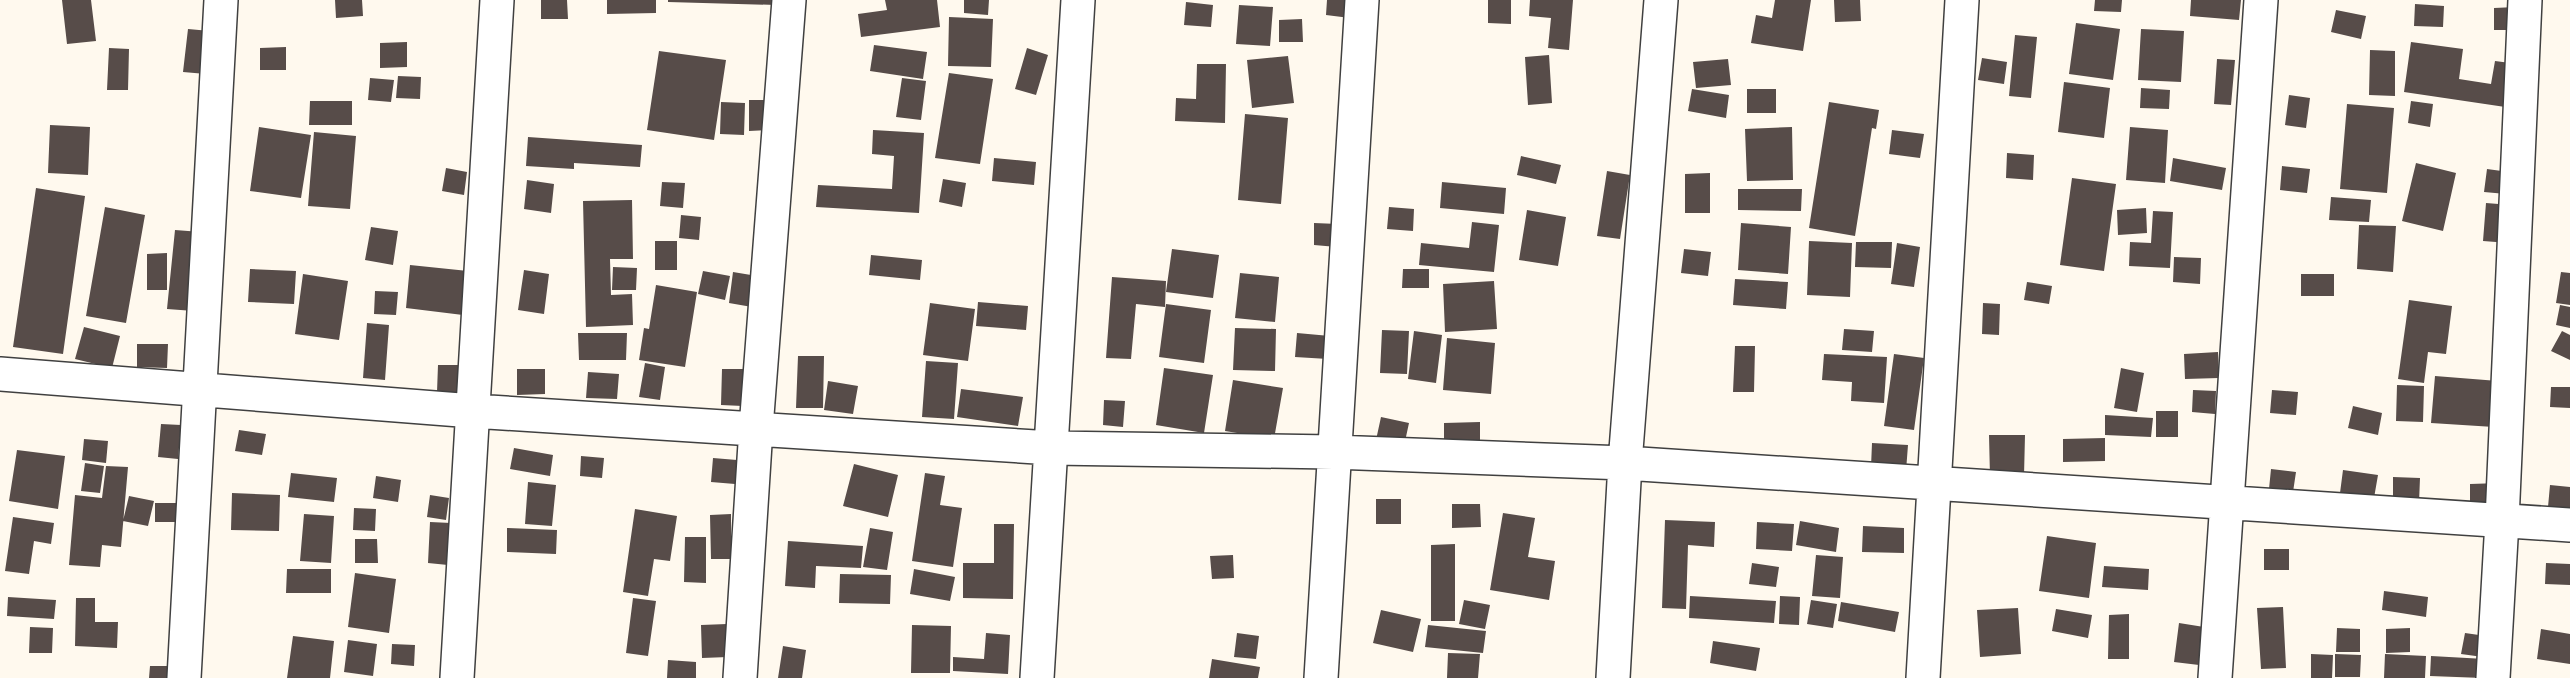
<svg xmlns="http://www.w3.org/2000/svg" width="2570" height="678" viewBox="0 0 2570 678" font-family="Georgia,serif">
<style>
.building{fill:#574c49}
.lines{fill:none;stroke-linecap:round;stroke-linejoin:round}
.minor-casing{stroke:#404040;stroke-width:36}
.minor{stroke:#fff;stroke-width:33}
</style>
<rect width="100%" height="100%" fill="#fff9ee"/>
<!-- building -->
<path class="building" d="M62,0H91L96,41L67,44Z
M335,0H362L363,16L336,18Z
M541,0H567L568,19H541Z
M607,0H656V13L607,14Z
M668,0H776V5L668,2Z
M885,0H937L940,27L861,37L858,14L887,10Z
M964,0H989L988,15L964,13Z
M1327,0H1352L1350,18L1326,15Z
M1488,0H1511V24L1488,23Z
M1530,0H1573L1569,50L1548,48L1551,18L1529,16Z
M1775,0H1811L1803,51L1751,43L1756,15L1772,18Z
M1834,0H1860L1861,21L1835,22Z
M2095,0H2122L2121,12L2094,11Z
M2191,0H2241L2239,20L2190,16Z
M1186,2L1213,5L1211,27L1184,25Z
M2415,4L2444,6L2443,27L2414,26Z
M1239,5L1273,7L1270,46L1236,44Z
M2516,7V30H2494V8Z
M2336,10L2366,16L2361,39L2331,32Z
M949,17L993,19L991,67L948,66Z
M1302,19L1303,42H1279V20Z
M2076,23L2120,29L2113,80L2069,74Z
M188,29L210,31L206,74L183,72Z
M2141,29L2184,31L2181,82L2138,80Z
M2015,35L2037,37L2031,98L2009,96Z
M407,42V67L380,68V43Z
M2411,42L2463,49L2459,79L2491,84L2495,61L2518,64L2512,108L2404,92Z
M874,45L927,52L923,79L870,71Z
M286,47V70H260V48Z
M109,48L129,49L128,90H107Z
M1027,48L1048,55L1036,95L1015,89Z
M2370,50L2395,51V96L2369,95Z
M659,51L726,60L714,140L647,130Z
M1549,55L1552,103L1528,105L1525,57Z
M1288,56L1294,103L1252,108L1247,60Z
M1982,58L2007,62L2004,84L1978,80Z
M1728,59L1731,85L1696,88L1693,62Z
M2217,59L2235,60L2231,105L2214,104Z
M1197,64H1226L1225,123L1175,121L1176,98L1196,99Z
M949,73L993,79L980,164L935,158Z
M398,76L421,77L420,99L396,98Z
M370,78L394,80L391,102L368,100Z
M902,78L926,81L921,120L896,117Z
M2064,82L2110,88L2104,138L2058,132Z
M2141,88L2170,90L2169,109L2140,108Z
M1692,89L1729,95L1726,118L1688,111Z
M1747,89H1776V113H1747Z
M2289,95L2310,98L2306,128L2285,125Z
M749,100H769L770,130L749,131Z
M310,101H352V125H309Z
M2411,101L2433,104L2430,127L2408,123Z
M721,102L745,103L744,135L720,134Z
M1829,102L1879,110L1876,129L1872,128L1855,236L1809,228Z
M2347,104L2394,108L2387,193L2340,189Z
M1245,114L1288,118L1281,204L1238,200Z
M50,125L90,127L88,175L48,173Z
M259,127L311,135L301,198L250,191Z
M1792,127L1793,180L1747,181L1745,129Z
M2130,127L2168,130L2165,183L2126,180Z
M873,130L924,133L919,213L816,207L818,185L892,189L894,156L872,154Z
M1892,130L1924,134L1920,158L1889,154Z
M314,132L356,136L350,209L308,206Z
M528,137L642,145L640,167L574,163V169L526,166Z
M2007,153L2034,155L2033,180L2006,178Z
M1521,156L1561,165L1556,184L1517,175Z
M994,158L1036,162L1034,185L992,181Z
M2173,158L2226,168L2222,190L2170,181Z
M2416,163L2456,173L2443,231L2402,221Z
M2282,166L2310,169L2307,193L2280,190Z
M446,168L467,172L464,195L442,191Z
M2487,169L2509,172L2506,194L2484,192Z
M1607,171L1630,175L1620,239L1597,236Z
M1710,173V213H1685V174Z
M2072,178L2116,184L2104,271L2060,265Z
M943,179L966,183L962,207L939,202Z
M527,180L554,184L551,213L524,209Z
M662,182L685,183L683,208L660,206Z
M1442,182L1506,188L1504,214L1440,208Z
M36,188L85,196L63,354L13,347Z
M1738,189H1802L1801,211L1738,210Z
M2331,197L2371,200L2369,222L2329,220Z
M632,200L633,259H610L611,295L632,294L633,325L586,327L583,201Z
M2486,203L2511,205L2509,243L2483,241Z
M105,207L145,215L126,323L86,316Z
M1389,207L1414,209L1413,231L1387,229Z
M2146,208L2147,233L2118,235L2117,210Z
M1527,210L1566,217L1558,266L1519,260Z
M2153,211L2173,212L2170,268L2129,266L2130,242L2151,243Z
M681,215L701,217L699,240L679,238Z
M1472,222L1499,225L1494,272L1419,265L1421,243L1469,248Z
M1314,223L1338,224L1337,247L1314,245Z
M1741,223L1791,227L1788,274L1738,270Z
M2359,225L2396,226L2393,272L2357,269Z
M371,227L398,231L393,265L365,260Z
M175,230L201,232L194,311L167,309Z
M655,241H677V270H655Z
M1809,241L1852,243L1850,297L1807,295Z
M1856,242H1892L1891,268L1855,267Z
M1897,243L1920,247L1914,287L1891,284Z
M1172,249L1219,255L1213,298L1166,292Z
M1684,249L1711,252L1708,276L1681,273Z
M167,253V290H147V254Z
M871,255L922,260L920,280L869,275Z
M2174,257L2201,258L2200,284L2173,282Z
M410,265L468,271L463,315L406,308Z
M613,267L637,268L636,290H612Z
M250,269L296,271L294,304L248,302Z
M1403,269H1429V288H1402Z
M524,270L549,274L544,314L518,310Z
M703,271L730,276L725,300L698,294Z
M733,272L757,276L752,307L729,303Z
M2561,272L2570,273V305L2556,303Z
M1240,273L1279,277L1275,322L1235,318Z
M303,274L348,281L339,340L295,334Z
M2301,274H2334V296H2301Z
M1112,277L1166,281L1165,307L1136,304L1131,359L1106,358Z
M1735,279L1788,282L1786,309L1733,305Z
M1494,281L1497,329L1445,332L1443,284Z
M2027,282L2052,286L2049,304L2024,300Z
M656,285L697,292L685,367L639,360L644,328L649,329Z
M375,291L398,292L396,315L374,314Z
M2409,300L2452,306L2446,354L2428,352L2424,383L2398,379Z
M978,302L1028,306L1026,330L976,326Z
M930,303L975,309L968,361L923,355Z
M1983,303L2000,304L1999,335L1982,334Z
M1166,304L1211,310L1204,363L1159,357Z
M2560,305L2570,307V328L2556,325Z
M367,323L389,325L385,380L363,378Z
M84,327L120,336L112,368L75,359Z
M1235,328L1276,329L1275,371L1233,370Z
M1844,329L1874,331L1872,352L1842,350Z
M1382,330L1409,331L1407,374L1380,373Z
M1414,331L1442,335L1436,383L1408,379Z
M2562,331L2570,335V360L2551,351Z
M578,333H627L626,360H579Z
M1297,333L1330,336L1328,359L1295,357Z
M1447,338L1495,343L1491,394L1443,390Z
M137,344H168L167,368L137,367Z
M1735,346H1755L1754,392H1733Z
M2218,352L2219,378L2185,379L2184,354Z
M1824,354L1887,357L1884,403L1851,401L1852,382L1822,380Z
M1894,354L1924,358L1914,430L1884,426Z
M798,356H824L823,408H796Z
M926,361L958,363L954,419L922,417Z
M645,363L665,367L660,400L639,397Z
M438,365H458V392H437Z
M1164,368L1213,375L1204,433L1156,425Z
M2121,368L2144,373L2137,412L2114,408Z
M517,369H545V394L517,395Z
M722,369H745L743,406L721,405Z
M588,372L619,374L617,399L586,398Z
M2435,376L2498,381L2494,427L2431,423Z
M1233,380L1283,388L1274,439L1225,431Z
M828,381L858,386L853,414L824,410Z
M2397,385L2424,386L2423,422L2396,421Z
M2551,387H2570V408L2550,407Z
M961,389L1023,397L1018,426L957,417Z
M2193,390L2216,391L2215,414L2192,412Z
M2272,390L2298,392L2296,415L2270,413Z
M1104,400L1125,401L1123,427L1103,425Z
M2353,406L2382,413L2378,435L2348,428Z
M2156,411H2178V437H2156Z
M2105,415L2153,418L2151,437L2105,435Z
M1381,417L1409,423L1404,446L1376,440Z
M1480,422V446H1444V423Z
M161,424L181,425L178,459L158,457Z
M239,430L266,434L262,455L235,451Z
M1989,435H2025L2024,476L1990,477Z
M2105,438V461L2063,462V439Z
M84,439L108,441L106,463L82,460Z
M1872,443L1908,445L1906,471L1871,467Z
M514,448L553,455L550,476L510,469Z
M17,450L65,456L58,509L9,501Z
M581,456L604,458L602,478L580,476Z
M713,458L737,460L735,484L711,482Z
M85,463L104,466L100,493L81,491Z
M854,464L898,475L888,517L843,506Z
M106,466L128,467L121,547L102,545L100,567L69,565L75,495L102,498Z
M2271,469L2296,472L2293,492L2269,489Z
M2343,470L2378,475L2374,498L2340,493Z
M291,473L337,478L334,502L288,497Z
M925,473L945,476L940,505L962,508L953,567L912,561Z
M376,476L401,480L398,502L373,498Z
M2393,477L2420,478L2419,503H2393Z
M528,482L556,485L552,526L525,524Z
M2500,483V504H2470V484Z
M2550,485L2570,487V509L2548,507Z
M232,493L280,495L279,531L231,530Z
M430,495L449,498L446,520L427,517Z
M129,496L154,501L148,526L123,521Z
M1376,499H1401V524H1376Z
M155,503H181V522H155Z
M1452,504H1480L1481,527L1452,528Z
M354,508L376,509L375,531L353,530Z
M635,509L677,516L670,561L654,559L648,596L623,592Z
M1503,513L1535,518L1528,557L1555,561L1549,600L1490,590Z
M304,514L334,516L331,563L300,561Z
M731,514V559H711L710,515Z
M13,517L54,523L51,544L34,541L29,574L5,571Z
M1665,520L1715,522L1714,547L1688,545L1686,609L1662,608Z
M1800,521L1839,528L1836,552L1796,545Z
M430,522L451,523L448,565L428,563Z
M1757,522L1794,524L1792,551L1756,549Z
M994,524H1014L1013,599L963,598V563H994Z
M1863,526L1904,528V553L1862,552Z
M507,528L557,530L556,554L507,552Z
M870,528L893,532L887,570L863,567Z
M2047,536L2096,543L2089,598L2039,591Z
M685,537H706V583L684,582Z
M355,539H377L378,563H355Z
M788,541L863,546L861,568L816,566L815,588L785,586Z
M1455,544V621H1431V545Z
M2264,549H2289V570H2264Z
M1233,555L1234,578L1212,579L1210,556Z
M1816,555L1843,557L1840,598L1812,596Z
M1752,563L1779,567L1776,587L1749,584Z
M2546,563L2570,564V585L2545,584Z
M2104,566L2149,569L2148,590L2102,587Z
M287,569H331V593H286Z
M914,569L955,577L950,601L910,594Z
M355,573L396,579L389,633L348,627Z
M840,574L891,575L890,604L839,603Z
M2384,591L2428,597L2426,617L2382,610Z
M1690,596L1776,601L1774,623L1689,618Z
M1780,596L1800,597L1799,625L1779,624Z
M8,597L56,600L54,619L7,616Z
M76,598H95V622H118L117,648L75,646Z
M633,598L656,601L648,656L626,653Z
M1464,600L1490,605L1485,629L1459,624Z
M1811,600L1837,604L1833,628L1807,624Z
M1841,602L1899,612L1895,632L1838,621Z
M2283,607L2286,668L2261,669L2257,608Z
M2018,608L2021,654L1980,657L1977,610Z
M2056,609L2092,615L2088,638L2052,631Z
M1381,610L1421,619L1413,652L1373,643Z
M2129,614V659H2108L2109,615Z
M2179,623L2204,627L2199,665L2174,662Z
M727,624L728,657L702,658L701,625Z
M912,625L951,626L950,673H911Z
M1428,625L1486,631L1483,653L1425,647Z
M30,627L53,628L52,653H29Z
M2337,628L2360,629V652H2336Z
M2410,628V652L2386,653V629Z
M2541,629L2570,634V664L2537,659Z
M986,633L1010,635L1008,674L953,671V657L984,659Z
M1237,633L1259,636L1256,659L1234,657Z
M2465,633L2486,636L2483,657L2461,654Z
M293,636L334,641L330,678H287Z
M348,640L377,644L373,676L344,672Z
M1713,641L1760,648L1756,671L1710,663Z
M392,644L415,645L414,666L391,664Z
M783,646L806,650L802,678H778Z
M1448,653L1480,654L1478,678H1447Z
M2311,654L2333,655L2332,678H2311Z
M2335,654L2361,655L2360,677H2335Z
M2385,654L2426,656L2425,678H2384Z
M2431,656L2485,659L2483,678L2430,676Z
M1212,659L1260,667L1258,678H1209Z
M668,660L696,662V678H667Z
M150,666H170V678H149Z"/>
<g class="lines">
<!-- minor casing -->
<g class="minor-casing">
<path id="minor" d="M0,374L473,411L1052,448L1333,452L1625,463L2570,525
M184,678L221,0
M457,678L497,0
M740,678L756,428L789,0
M1037,678L1078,0
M1321,678L1362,0
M1613,678L1625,463L1661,0
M1923,678L1962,0
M2215,678L2261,0
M2493,678L2502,521L2525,0"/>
</g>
<!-- minor -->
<use href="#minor" class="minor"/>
</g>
</svg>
